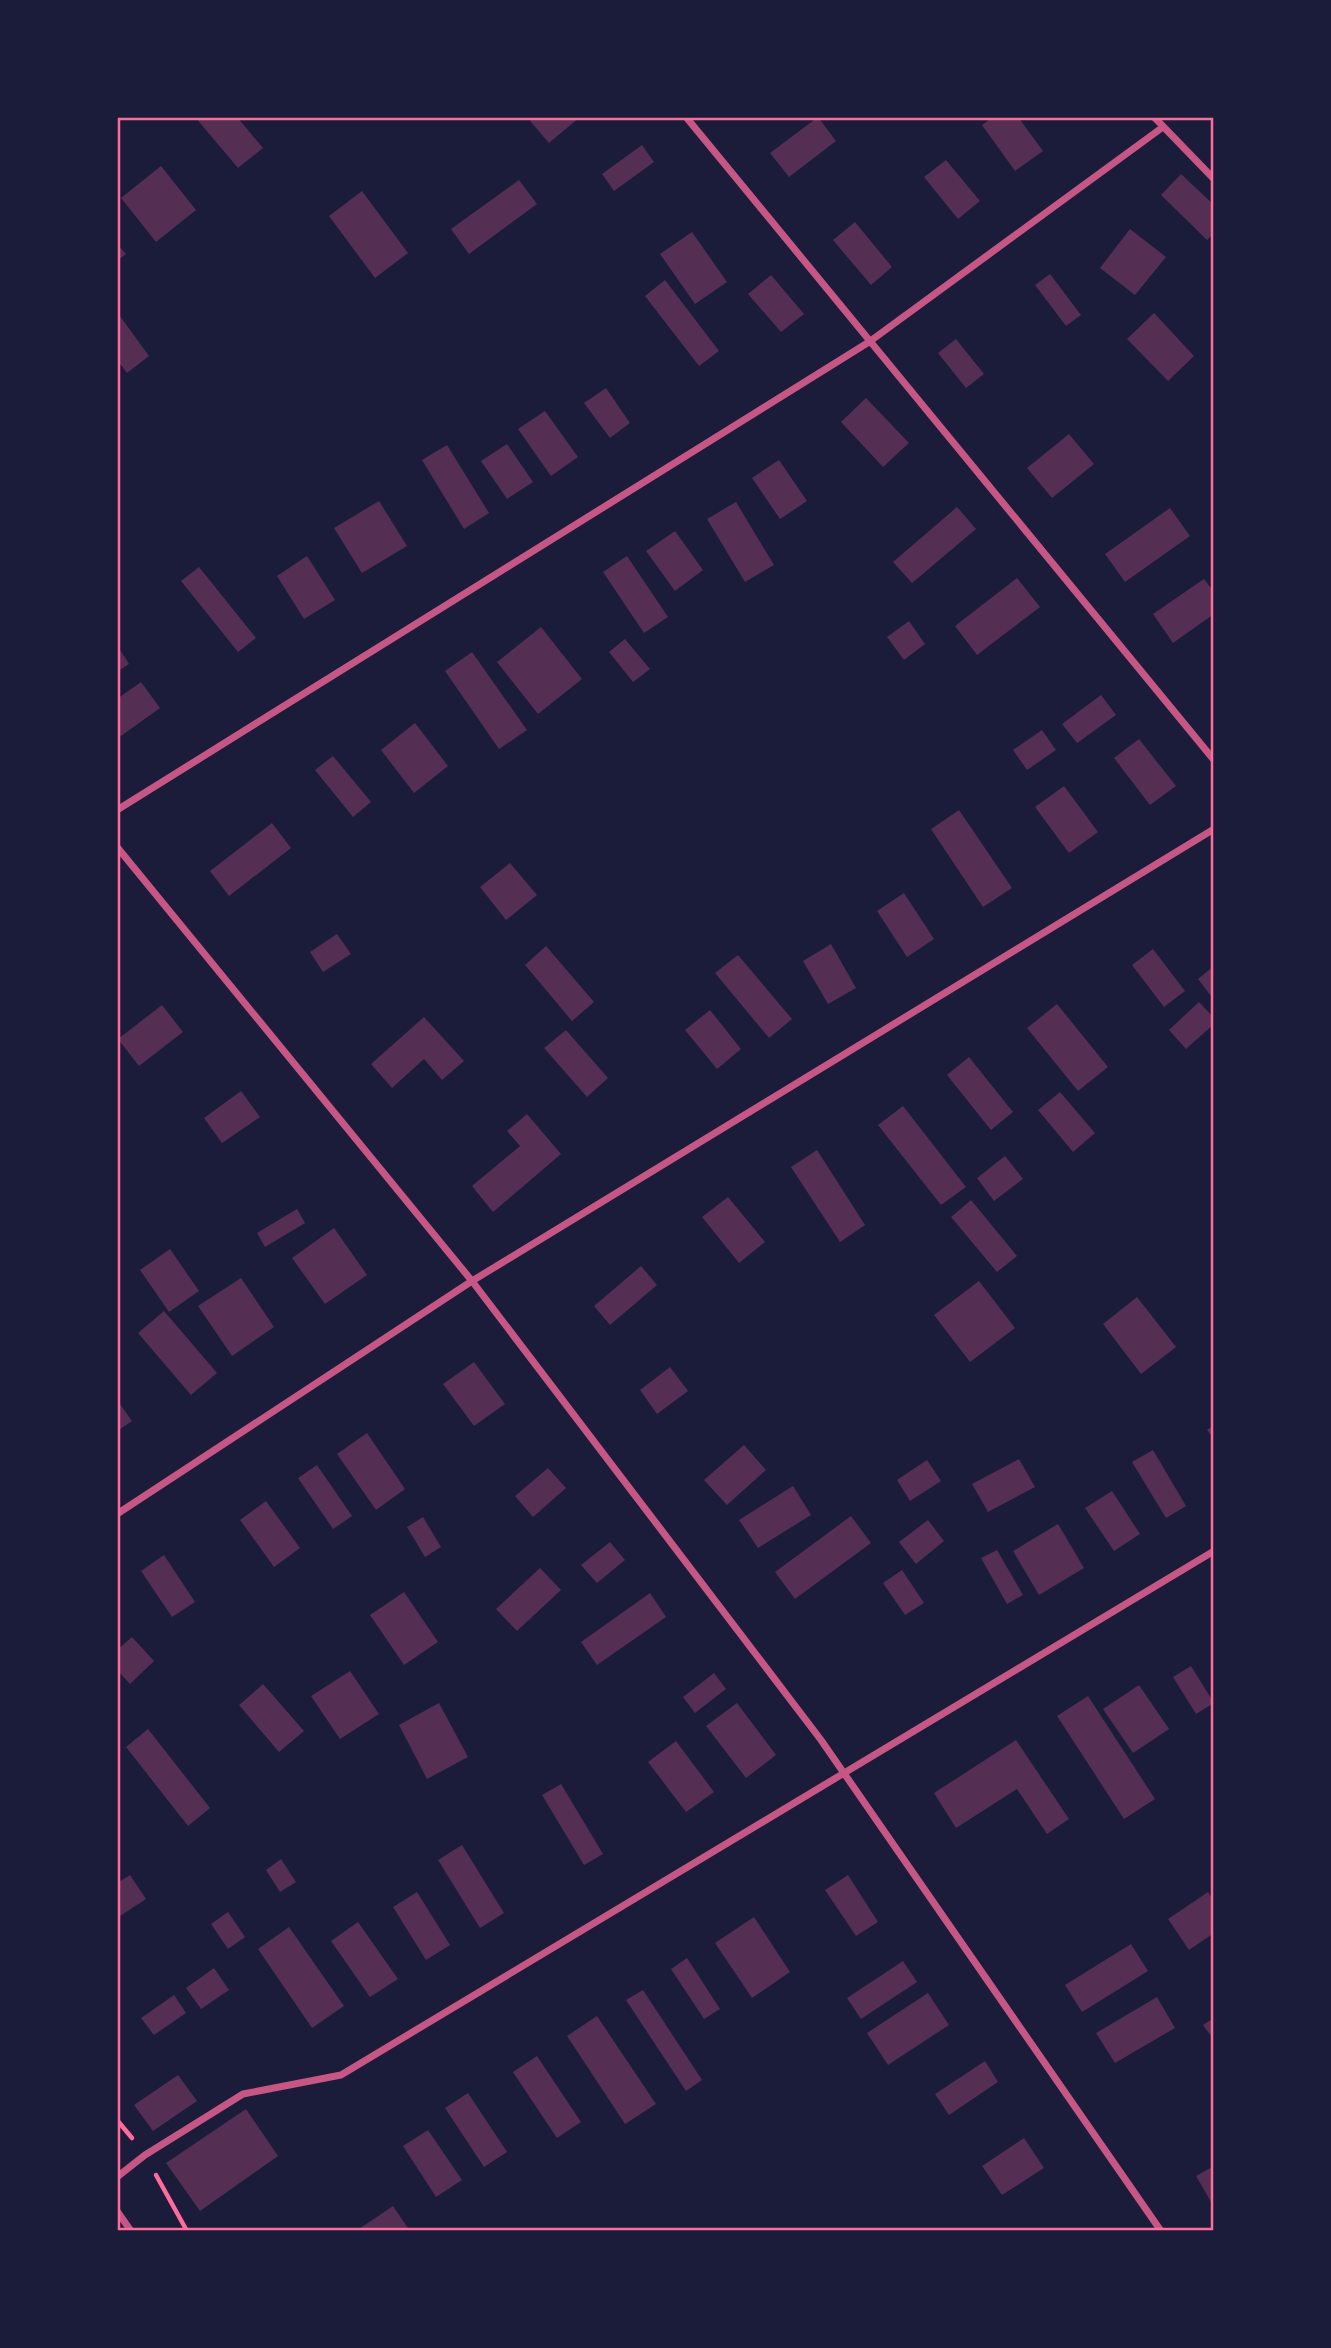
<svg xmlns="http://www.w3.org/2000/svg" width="1331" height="2348" viewBox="0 0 1331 2348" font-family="Barlow,sans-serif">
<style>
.building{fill:#542f53}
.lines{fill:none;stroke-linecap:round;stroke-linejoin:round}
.path{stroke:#ff6b9d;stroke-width:4.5}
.minor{stroke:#c65784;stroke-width:7}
.neatline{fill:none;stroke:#ff6b9d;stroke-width:2.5}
</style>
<rect width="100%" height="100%" fill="#1b1b3a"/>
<!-- building -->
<path class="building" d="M195,117H237L263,148L238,168Z
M535,117H580L549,143L530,121Z
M818,117L836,141L789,177L770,153Z
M993,117H1018L1043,151L1015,171L982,125Z
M642,145L654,162L614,191L602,174Z
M946,160L980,201L958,219L924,177Z
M161,166L196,210L156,242L121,198Z
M1181,174L1214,205V233L1207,240L1161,195Z
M519,180L537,204L469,254L451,229Z
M362,191L408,253L375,278L329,216Z
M855,222L892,267L871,285L833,240Z
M1130,229L1166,257L1135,295L1100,268Z
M692,232L727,282L695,304L660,254Z
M117,244L126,254L117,261Z
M1050,274L1081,315L1066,326L1035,285Z
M771,275L804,314L781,332L748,294Z
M665,280L719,351L699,366L645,296Z
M117,312L149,356L127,373L117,360Z
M1154,313L1194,356L1168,381L1127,339Z
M956,339L984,374L966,388L938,353Z
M606,388L630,423L610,438L584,403Z
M866,398L909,443L883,467L841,422Z
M545,411L578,457L551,476L518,429Z
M1069,434L1094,464L1052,498L1027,468Z
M507,444L533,482L507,499L481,461Z
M447,445L489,513L464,529L422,460Z
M779,460L807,501L780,519L752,478Z
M379,501L407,546L362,573L334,528Z
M736,502L774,565L745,582L707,519Z
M957,507L976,529L912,583L893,562Z
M1170,508L1190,536L1125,582L1105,554Z
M675,531L703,570L675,591L646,551Z
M307,556L335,600L304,619L277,576Z
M627,556L668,617L644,633L603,572Z
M199,567L256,638L238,652L181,581Z
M1017,578L1040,607L977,655L955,626Z
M1204,579L1214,592V614L1173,643L1153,614Z
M909,621L925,644L904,660L887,637Z
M541,627L582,679L538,714L497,662Z
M625,639L650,669L633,682L609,652Z
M117,645L129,664L117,672Z
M472,652L527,730L499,749L445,671Z
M141,682L160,708L121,736L117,731V699Z
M1101,695L1116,715L1077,743L1062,724Z
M415,723L448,766L414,793L381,750Z
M1042,730L1056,750L1027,770L1013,750Z
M1139,739L1176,786L1150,805L1114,758Z
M333,756L371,802L353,817L315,770Z
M1064,786L1098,832L1069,853L1035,807Z
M959,810L1012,888L983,907L931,829Z
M272,823L291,848L229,896L210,871Z
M510,863L537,895L506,920L480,887Z
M904,893L934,939L907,957L877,911Z
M337,934L351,954L323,972L310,952Z
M831,944L856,988L828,1004L803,961Z
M546,946L594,1002L572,1021L525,965Z
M1153,949L1185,991L1164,1007L1132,965Z
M738,955L792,1019L769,1038L715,973Z
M1214,966V1000L1198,979Z
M1199,1002L1214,1018V1024L1186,1049L1169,1030Z
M1057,1004L1108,1067L1078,1091L1027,1028Z
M162,1005L183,1032L139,1066L118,1039Z
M710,1010L741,1049L717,1069L685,1030Z
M424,1017L464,1061L442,1080L424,1059L392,1088L371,1064Z
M566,1030L608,1078L587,1097L544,1048Z
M969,1057L1013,1112L991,1130L947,1075Z
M241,1091L260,1117L222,1143L204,1118Z
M1060,1092L1095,1133L1073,1152L1038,1110Z
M903,1106L966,1187L941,1205L878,1125Z
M527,1114L561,1154L493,1212L472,1186L520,1146L507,1131Z
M817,1150L865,1225L840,1242L791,1167Z
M1005,1156L1023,1179L994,1201L977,1178Z
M728,1197L765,1242L739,1263L702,1217Z
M971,1200L1017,1256L997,1272L951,1217Z
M297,1209L305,1223L265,1247L257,1233Z
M334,1228L367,1275L325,1304L292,1258Z
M170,1249L199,1291L169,1312L140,1270Z
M641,1266L657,1285L610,1325L594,1306Z
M241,1278L274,1327L232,1356L198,1306Z
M979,1281L1015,1328L970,1362L934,1315Z
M1137,1297L1176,1347L1141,1374L1103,1324Z
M164,1311L217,1373L191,1395L138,1333Z
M474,1362L505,1404L474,1426L443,1384Z
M670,1367L688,1391L657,1414L640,1390Z
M117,1400L132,1421L117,1431Z
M1214,1425V1439L1207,1430Z
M367,1433L405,1489L376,1510L337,1454Z
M744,1445L766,1470L727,1505L704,1480Z
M1153,1450L1186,1506L1166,1518L1132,1462Z
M1019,1459L1035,1487L988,1512L972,1484Z
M927,1460L941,1481L910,1501L897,1480Z
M317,1465L352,1516L333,1529L298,1478Z
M548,1468L566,1488L533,1517L515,1496Z
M793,1486L811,1515L758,1548L739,1520Z
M1112,1491L1140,1534L1114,1551L1085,1508Z
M266,1501L300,1548L274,1567L240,1520Z
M851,1516L871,1543L795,1599L775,1572Z
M423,1517L441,1547L425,1557L407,1527Z
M928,1520L944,1541L916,1564L899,1542Z
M1058,1524L1084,1568L1039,1595L1013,1551Z
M610,1542L625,1560L597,1583L581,1565Z
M997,1550L1023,1595L1007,1604L981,1558Z
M164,1555L195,1602L172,1617L141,1571Z
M540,1568L561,1590L517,1631L496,1609Z
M902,1570L924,1603L905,1615L883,1583Z
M404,1592L438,1642L404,1665L370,1615Z
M650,1593L666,1617L597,1665L581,1642Z
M132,1637L154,1661L130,1684L117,1670V1650Z
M1191,1666L1214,1703L1196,1714L1173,1677Z
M350,1671L379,1714L340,1739L311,1696Z
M714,1673L726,1689L695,1713L683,1697Z
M263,1684L304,1731L279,1752L239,1705Z
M1139,1685L1169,1729L1133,1753L1103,1709Z
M1088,1696L1155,1799L1124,1819L1057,1716Z
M439,1703L468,1757L427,1779L399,1725Z
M737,1703L776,1755L746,1778L706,1726Z
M148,1729L210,1808L188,1826L126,1747Z
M1016,1740L1069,1819L1047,1834L1017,1789L956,1828L934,1793Z
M676,1741L714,1792L686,1812L648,1762Z
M561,1784L603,1854L584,1865L542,1795Z
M462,1845L504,1913L480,1928L438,1860Z
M281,1859L296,1882L280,1892L266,1870Z
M130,1875L146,1899L117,1918V1883Z
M848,1875L878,1922L856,1936L825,1890Z
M417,1892L450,1945L426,1960L393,1907Z
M1208,1892L1214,1901V1933L1189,1950L1168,1919Z
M228,1912L245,1937L228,1949L211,1924Z
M754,1917L790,1972L752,1998L715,1943Z
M358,1922L398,1979L370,1997L331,1941Z
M289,1927L344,2006L312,2028L258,1949Z
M1131,1944L1148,1971L1082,2012L1065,1985Z
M687,1958L720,2009L704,2019L671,1969Z
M903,1961L917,1982L861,2019L847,1998Z
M214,1968L229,1990L201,2009L186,1988Z
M643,1990L702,2080L686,2091L626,2000Z
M928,1993L949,2025L888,2065L867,2033Z
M174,1995L186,2013L154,2035L141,2018Z
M1157,1997L1175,2028L1115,2063L1096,2033Z
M597,2016L656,2104L625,2124L567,2036Z
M1214,2018V2040L1203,2025Z
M537,2056L581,2122L557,2138L513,2072Z
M985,2061L998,2082L949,2115L935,2094Z
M178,2075L197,2101L153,2131L134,2105Z
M468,2093L507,2152L484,2167L445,2108Z
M246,2109L278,2156L200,2211L166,2163Z
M428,2130L462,2180L436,2197L403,2146Z
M1024,2138L1044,2168L1002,2195L982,2166Z
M1214,2166V2207L1196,2176Z
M393,2206L410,2231H356Z"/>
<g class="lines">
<!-- path -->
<path class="path" d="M117,2120L132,2138
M156,2175L187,2231"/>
<!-- minor -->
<path class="minor" d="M686,117L1214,760
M1154,117L1214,179
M117,810L869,342L1163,127
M117,847L472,1281L821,1740L1161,2231
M117,1514L472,1281L1214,829
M117,2177L145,2155L243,2094L341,2075L1214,1551
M117,2211L131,2231"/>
</g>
<!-- border -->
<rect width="1331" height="2348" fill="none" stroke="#1b1b3a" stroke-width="238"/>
<rect x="119" y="119" width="1093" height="2110" class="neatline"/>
</svg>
